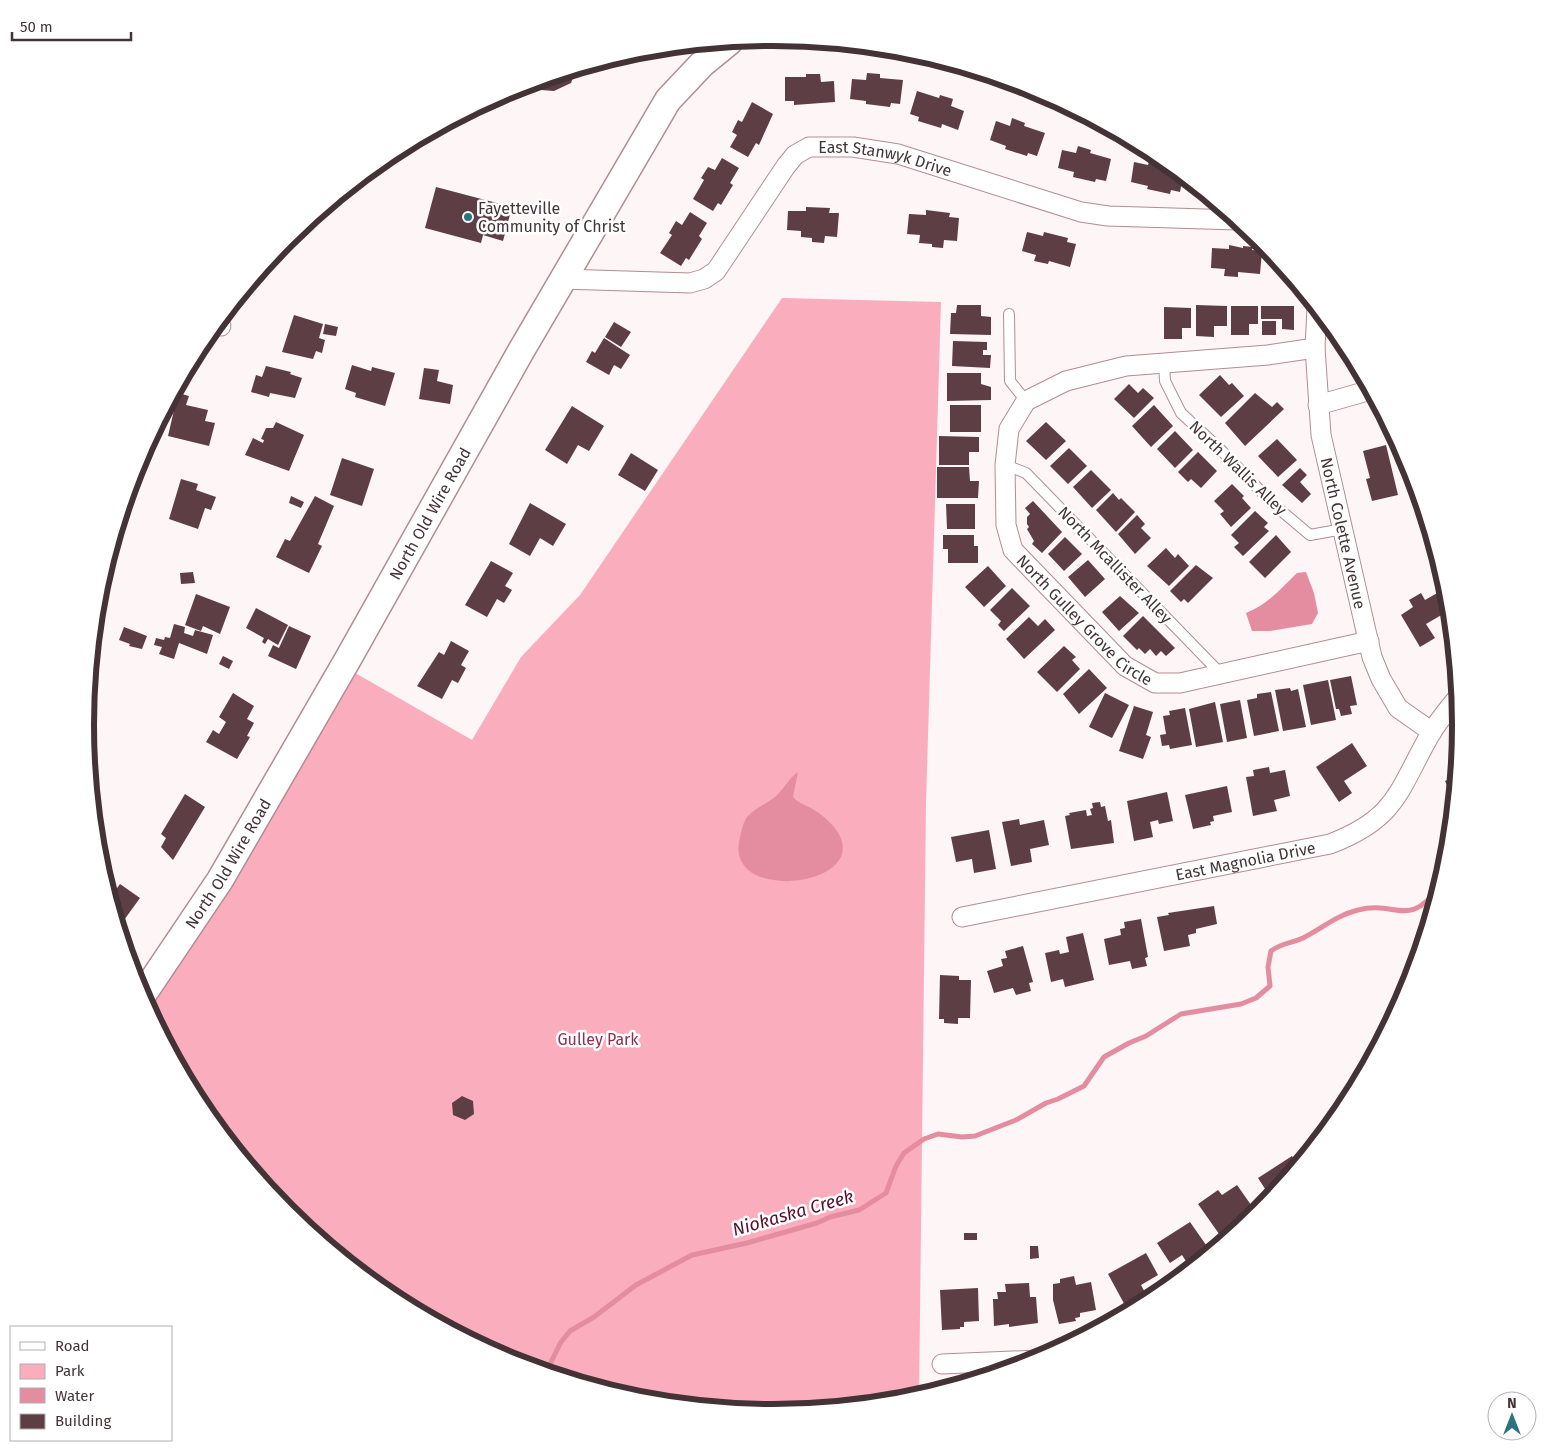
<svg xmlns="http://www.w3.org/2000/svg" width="1547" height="1451" viewBox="0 0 1547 1451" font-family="'Fira Sans',sans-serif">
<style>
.green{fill:#faadbd}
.water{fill:#e48da0}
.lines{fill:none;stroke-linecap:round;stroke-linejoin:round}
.stream{stroke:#e48da0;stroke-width:5}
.building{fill:#5e3e45}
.lane-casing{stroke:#b18d93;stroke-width:12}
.street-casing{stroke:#b18d93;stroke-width:21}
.secondary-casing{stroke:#b18d93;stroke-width:29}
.lane{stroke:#fff;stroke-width:10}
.street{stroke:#fff;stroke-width:19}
.secondary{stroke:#fff;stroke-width:26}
.poi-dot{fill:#2b737e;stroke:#fff;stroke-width:2}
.labels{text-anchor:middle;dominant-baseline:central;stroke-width:5;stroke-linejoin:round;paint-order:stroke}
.street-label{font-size:16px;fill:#433336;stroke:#fff}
.poi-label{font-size:16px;fill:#433336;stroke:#fff;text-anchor:start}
.park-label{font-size:16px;fill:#922d4b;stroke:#fff}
.water-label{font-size:18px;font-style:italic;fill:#5b0e29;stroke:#fff}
.rim{fill:none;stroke:#433336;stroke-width:6}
</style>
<rect width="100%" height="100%" fill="#fdf5f6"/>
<!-- green -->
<path class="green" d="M782,298L941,302L926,803L919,1397L907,1400L773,1413L639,1400L510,1361L391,1297L287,1212L201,1107L142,996L343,666L472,740L521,657L580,595Z"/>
<!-- water -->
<path class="water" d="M1306,572L1314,593L1318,613L1312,624L1270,631H1252L1246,613C1269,604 1281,588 1297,573Z
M798,772L793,797C797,802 803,804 809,807C821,813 839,828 842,842C854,888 729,900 739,842C741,834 742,824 747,817C755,808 766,804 775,797C784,789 789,778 798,772Z"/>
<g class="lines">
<!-- stream -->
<path class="stream" d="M546,1372L561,1342L570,1331L594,1317L636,1285L692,1255L747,1243L817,1223L830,1217L859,1210L886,1193L896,1166L904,1153L924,1139L938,1134L962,1137L975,1136L1016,1120L1046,1103L1058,1099L1084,1086L1104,1057L1129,1043L1146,1036L1181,1014L1241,1004L1256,998L1270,986L1268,967L1271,951C1283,942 1290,944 1303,938C1321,929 1337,915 1358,910C1397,900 1408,930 1440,886"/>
</g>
<!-- building -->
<path class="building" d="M576,70L571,83L554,91L541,90L540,85L536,84Z
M867,73L880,74V78L903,80L900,104L891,103L890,107L866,104V101L850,99L852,79L866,80Z
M806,74H820L821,82L834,81L835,102L794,105V101H785V77H806Z
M917,91L939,98L940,95L953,99L951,106L964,111L958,130L942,124L941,128L918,121L919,117L910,114Z
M752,102L773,114L759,145L756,143L748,157L730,147L737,135L732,132L738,120L742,122Z
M1012,118L1025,123L1024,126L1045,133L1037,156L1028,153L1027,156L1005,149L1006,146L990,140L996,121L1010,126Z
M1078,146L1091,150L1090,153L1111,159L1106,181L1096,179L1095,182L1073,177L1074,172L1058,168L1062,150L1076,153Z
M722,158L739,168L730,183L733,185L721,205L718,203L713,211L693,199L704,180L701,178L708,167L715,170Z
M1150,158L1162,159L1183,176L1180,192L1171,190L1170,194L1147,189L1148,186L1131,182L1134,162L1148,165Z
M436,187L512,207L503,241L483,235L481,243L425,228Z
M806,207L830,208L829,213H839L837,237L825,236L824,243L812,242V238L801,237V231L787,230L788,211H806Z
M926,210L950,213L949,217L959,218L957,241L944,240L943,248L932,247V244L919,243L920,235L907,234L909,214L926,215Z
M690,212L707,223L699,236L702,239L689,260L686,258L681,266L660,253L672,235L669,233L676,221L682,225Z
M1027,232L1043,236L1044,232L1068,238L1067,242L1076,244L1070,267L1049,261L1048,264L1034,261L1036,255L1022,251Z
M1229,245L1243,248V246L1253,247L1252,250L1262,251L1260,274L1238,272V277L1224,276L1225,269L1211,268L1212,248L1229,249Z
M957,305H981V316L991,317V335L950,334L951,313H956Z
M1196,305L1227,306V326H1214V337L1196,336Z
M1231,306H1258V324H1249V335H1231Z
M1261,306H1294V330L1282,329V319H1261Z
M1164,307L1191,308V328H1182V339H1164Z
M294,315L323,324L319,338L325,340L322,353L316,351L313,359L282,352Z
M1262,321H1276V335H1262Z
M614,322L631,332L621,347L605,337Z
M325,324L338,327L336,336L323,334Z
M604,338L630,355L621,369L614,365L609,375L586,362L592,351L595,353Z
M953,341L987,342V350H983V355H991L990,368L952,366Z
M352,365L371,371L372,367L395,373L385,406L355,397L356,393L345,389Z
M266,366L291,372L290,374L302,378L295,398L270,393L269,397L251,392L256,375L262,377Z
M424,368L439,370L437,381L453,385L450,404L419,399Z
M947,373H981V384L991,387V400L947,401Z
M1220,375L1229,385L1232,383L1244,396L1221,417L1199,395Z
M1129,384L1138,393L1143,388L1154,398L1134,418L1114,399Z
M178,393L189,396L186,405L208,410L205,421L215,423L209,446L168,436Z
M1255,393L1272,407L1277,402L1284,409L1245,446L1225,423Z
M950,405H981V432H950Z
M1154,405L1173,426L1151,447L1132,426Z
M572,406L604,426L589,451L578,445L567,464L545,450Z
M276,422L304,435L289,471L245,455L253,438L263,443L264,440L261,439L266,428H273Z
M1046,422L1066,441L1046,460L1026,441Z
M1175,431L1193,450L1175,468L1157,449Z
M939,436L979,437V452H969V465H939Z
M1277,439L1297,460L1278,477L1258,456Z
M1386,445L1398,495L1372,501L1366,479L1370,478L1363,451Z
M1069,448L1087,466L1068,484L1050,466Z
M1198,452L1217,471L1201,488L1191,479L1188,482L1178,472Z
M631,453L658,470L645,491L618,475Z
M342,458L374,469L362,506L330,495Z
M937,467H969L970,481H979L978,498H937Z
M1300,468L1307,475L1300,482L1311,494L1302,503L1282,485Z
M1091,470L1111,490L1092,508L1073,487Z
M181,479L198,484L196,490L216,497L211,510L205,508L198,529L169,519Z
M1232,484L1244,496L1242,498L1251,508L1231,527L1220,514L1224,511L1214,501Z
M1113,493L1119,500L1121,498L1135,512L1116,532L1096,510Z
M291,496L304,502L301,508L289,503Z
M315,496L334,506L318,544L322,546L309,573L276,557L285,539L290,541Z
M1033,501L1062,532L1042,553L1032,544L1034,541L1027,529L1029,527L1027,524V517L1030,514L1025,508Z
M530,503L566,524L553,546L540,538L530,556L509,544Z
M946,504H975V529H947Z
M1255,511L1268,523L1264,527L1269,531L1243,556L1234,547L1239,543L1231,535Z
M1137,515L1145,524L1141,528L1151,538L1135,554L1118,534Z
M943,535H974V546H978V563H948V549H943Z
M1276,535L1291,552L1265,578L1249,562Z
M1065,537L1082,554L1064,571L1048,554Z
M1166,548L1175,558L1178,554L1189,566L1169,586L1147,566Z
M1088,560L1105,579L1085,597L1068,577Z
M491,561L513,573L505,586L512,590L504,603L497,599L487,617L465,605Z
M1196,565L1213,578L1188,603L1184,599L1181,602L1170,591Z
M988,566L1006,586L984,607L965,587Z
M193,572L195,583L181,584L180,573Z
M1012,588L1030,606L1004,631L998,625L1001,621L990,610Z
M1439,592L1450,610L1426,624L1435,638L1420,647L1401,615L1413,607L1409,600L1421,593L1425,600Z
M196,594L230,607L220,634L203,626L201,631L185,625Z
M1120,596L1139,613L1119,631L1102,612Z
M256,608L288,625L278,645L268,639L265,644L262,642L264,638L246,628Z
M1143,616L1175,648L1166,656L1161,651L1156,656L1150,649L1145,654L1139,648L1137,650L1123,636Z
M1029,617L1038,626L1045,619L1055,630L1024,659L1006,639Z
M174,624L185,627L184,633L193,636L195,630L213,635L207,654L179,643L174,659L159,654L162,647L154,645L156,638L164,640L165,637L170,638Z
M289,626L311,636L296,669L268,656L273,645L279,648Z
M124,627L147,636L142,649L129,646L130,644L119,640Z
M451,641L469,651L461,665L466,668L458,683L452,680L442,699L417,686L439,652L444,655Z
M1064,646L1076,657L1072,660L1080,669L1057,692L1037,672Z
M223,656L233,661L229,669L219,664Z
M1089,669L1107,688L1079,714L1063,694Z
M1351,676L1357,705L1350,706L1352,714L1341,716L1339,709H1336L1330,680Z
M1328,680L1336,720L1311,725L1303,685Z
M1290,688L1291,691L1298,689L1306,727L1283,731L1275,690Z
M1271,692L1279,731L1254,736L1247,700L1257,698V694Z
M233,693L254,706L247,719L254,723L247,736L250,737L237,759L206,742L213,730L219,734L226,722L219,717Z
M1105,693L1129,705L1112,738L1089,727Z
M1240,700L1247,738L1227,742L1220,704Z
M1215,702L1223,742L1196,747L1189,709Z
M1134,706L1153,712L1146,735L1151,737L1143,759L1119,751Z
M1185,708L1192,745L1170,749L1169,745L1162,746L1160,735L1166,734L1163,716L1170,715L1169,711Z
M1352,743L1367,766L1344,781L1352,793L1339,802L1316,767Z
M1269,767L1270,773L1285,770L1290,796L1274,800L1277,811L1253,816L1246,777L1254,776L1253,770Z
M1457,775L1455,795L1454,799L1445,781Z
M1227,786L1232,812L1213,816L1214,821L1210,822L1211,825L1193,829L1185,795Z
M1167,792L1173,821L1159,824L1158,820L1150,822L1153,837L1134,841L1127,801Z
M185,794L205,807L173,860L161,847L166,838L161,834Z
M1100,802L1101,807L1105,806L1108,821L1111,820L1114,843L1071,849L1065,816L1070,815L1069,813L1086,810L1087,816L1092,815L1090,809L1093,808L1092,803Z
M1019,819L1020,825L1044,820L1049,845L1030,849L1032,862L1011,866L1002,822Z
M989,830L996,869L974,873L972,859L956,862L951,837Z
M120,884L140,898L119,927L110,898Z
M1214,906L1217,924L1196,929V933L1188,935L1190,946L1164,951L1157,917L1169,915L1168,913Z
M1141,919L1148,957L1145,958L1147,966L1132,969L1130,961L1109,965L1104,939L1121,935L1120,929L1125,928L1124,922Z
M1083,933L1094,980L1065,987L1063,979L1051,982L1045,953L1059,950L1060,954L1069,952L1066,937Z
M1023,946L1033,982L1029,983L1031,991L1016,995L1013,988L994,993L987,971L1003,966L1001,959L1007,958L1005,951Z
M940,975L959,976V980H971L970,1018H958V1024L944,1023V1019H939Z
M1381,1042L1374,1055L1370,1048Z
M462,1096L473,1101L474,1114L465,1120L453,1115L452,1103Z
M1292,1156L1298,1166L1271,1198L1258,1178Z
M1237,1185L1256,1212L1239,1224L1241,1227L1224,1241L1198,1204L1218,1190L1222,1195Z
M1190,1222L1211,1252L1191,1269L1182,1255L1170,1263L1157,1243Z
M964,1233H977V1240H964Z
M1030,1246H1038L1039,1258L1030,1259Z
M1146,1253L1158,1275L1141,1285L1148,1298L1127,1309L1108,1274Z
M1074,1276L1076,1285L1091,1282L1096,1310L1080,1313V1317L1075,1318L1076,1321L1059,1324L1053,1300V1284L1060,1283V1279Z
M1029,1283L1030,1297H1036L1038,1323L1009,1327V1324L994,1326L993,1299H998L997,1292H1006L1005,1284Z
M978,1288L979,1321L964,1322V1327H960V1329L942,1330L940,1290Z"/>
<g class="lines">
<!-- lane casing -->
<g class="lane-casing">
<path id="lane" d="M1009,314L1010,381L1026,401
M1164,363L1165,381L1181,413L1221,450L1272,503L1310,535L1343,529
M1005,465L1026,473L1221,674"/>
</g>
<!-- street casing -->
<g class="street-casing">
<g id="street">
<path id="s1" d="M562,279L690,283L704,279L716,271L786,166L795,155L809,147H853L898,154L1081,212L1108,216L1237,220"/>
<path id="s2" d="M1317,308L1315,348L1321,435L1372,657L1381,679L1398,708L1432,732"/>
<path d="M217,325L221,326"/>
<path id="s3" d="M1315,348L1268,355L1126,366L1066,381L1026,401L1009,429L1005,465L1006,525L1013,550L1125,666L1155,683H1180L1369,641"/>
<path d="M1318,405L1371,390"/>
<path id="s4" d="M962,917L1330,844C1398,818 1398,790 1431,733C1439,720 1449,708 1459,696"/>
<path d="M942,1364L1039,1360"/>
</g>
</g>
<!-- secondary casing -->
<g class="secondary-casing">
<g id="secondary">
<path id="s5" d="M142,996L220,880L348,659L521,351L668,100L702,64L729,42"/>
</g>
</g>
<!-- lane -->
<use href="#lane" class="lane"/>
<!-- street -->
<use href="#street" class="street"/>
<!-- secondary -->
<use href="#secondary" class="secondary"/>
</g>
<!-- markers -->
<circle class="poi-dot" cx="468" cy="217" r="5"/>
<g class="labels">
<!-- street labels -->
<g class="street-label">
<text stroke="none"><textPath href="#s1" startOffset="391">East Stanwyk Drive</textPath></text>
<text transform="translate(1238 468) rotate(44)">North Wallis Alley</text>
<text stroke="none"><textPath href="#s5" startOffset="562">North Old Wire Road</textPath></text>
<text stroke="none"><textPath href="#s2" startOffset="228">North Colette Avenue</textPath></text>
<text transform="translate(1115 565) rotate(46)">North Mcallister Alley</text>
<text stroke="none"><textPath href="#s3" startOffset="552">North Gulley Grove Circle</textPath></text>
<text stroke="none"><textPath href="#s4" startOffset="289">East Magnolia Drive</textPath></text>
<text stroke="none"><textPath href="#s5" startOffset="158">North Old Wire Road</textPath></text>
</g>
<!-- poi labels -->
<g class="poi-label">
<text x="478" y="208">Fayetteville<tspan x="478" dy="18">Community of Christ</tspan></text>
</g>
<!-- park labels -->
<g class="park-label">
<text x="598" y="1039">Gulley Park</text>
</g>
<!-- water labels -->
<g class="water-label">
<text transform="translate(793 1213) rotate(-16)">Niokaska Creek</text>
</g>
</g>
<!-- crop -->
<path d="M0 0H1547V1451H0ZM94 725a679 679 0 1 1 1358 0a679 679 0 1 1-1358 0Z" fill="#fff" fill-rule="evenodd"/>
<path class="rim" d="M94 725a679 679 0 1 1 1358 0a679 679 0 1 1-1358 0Z"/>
<!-- legend -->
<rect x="10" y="1326" width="162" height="115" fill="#ffffff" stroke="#b4adaf"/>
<rect x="20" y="1342" width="25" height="8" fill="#ffffff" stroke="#b4adaf"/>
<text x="55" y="1351" font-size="15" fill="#433336">Road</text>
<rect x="20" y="1364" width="25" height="15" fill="#faadbd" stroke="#b4adaf"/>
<text x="55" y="1376" font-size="15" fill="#433336">Park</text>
<rect x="20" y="1388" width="25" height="15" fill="#e48da0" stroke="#b4adaf"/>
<text x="55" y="1401" font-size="15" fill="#433336">Water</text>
<rect x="20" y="1414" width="25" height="15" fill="#5e3e45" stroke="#b4adaf"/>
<text x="55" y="1426" font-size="15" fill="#433336">Building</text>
<!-- north arrow -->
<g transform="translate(1512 1416)"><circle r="24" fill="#ffffff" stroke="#b4adaf"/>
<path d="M0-4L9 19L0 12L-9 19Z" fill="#2b737e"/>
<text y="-8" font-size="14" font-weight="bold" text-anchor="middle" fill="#433336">N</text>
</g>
<!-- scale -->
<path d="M12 32v8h119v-8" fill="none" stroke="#433336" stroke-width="2.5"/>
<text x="20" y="32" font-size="15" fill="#433336" stroke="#ffffff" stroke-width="4" paint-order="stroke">50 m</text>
</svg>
